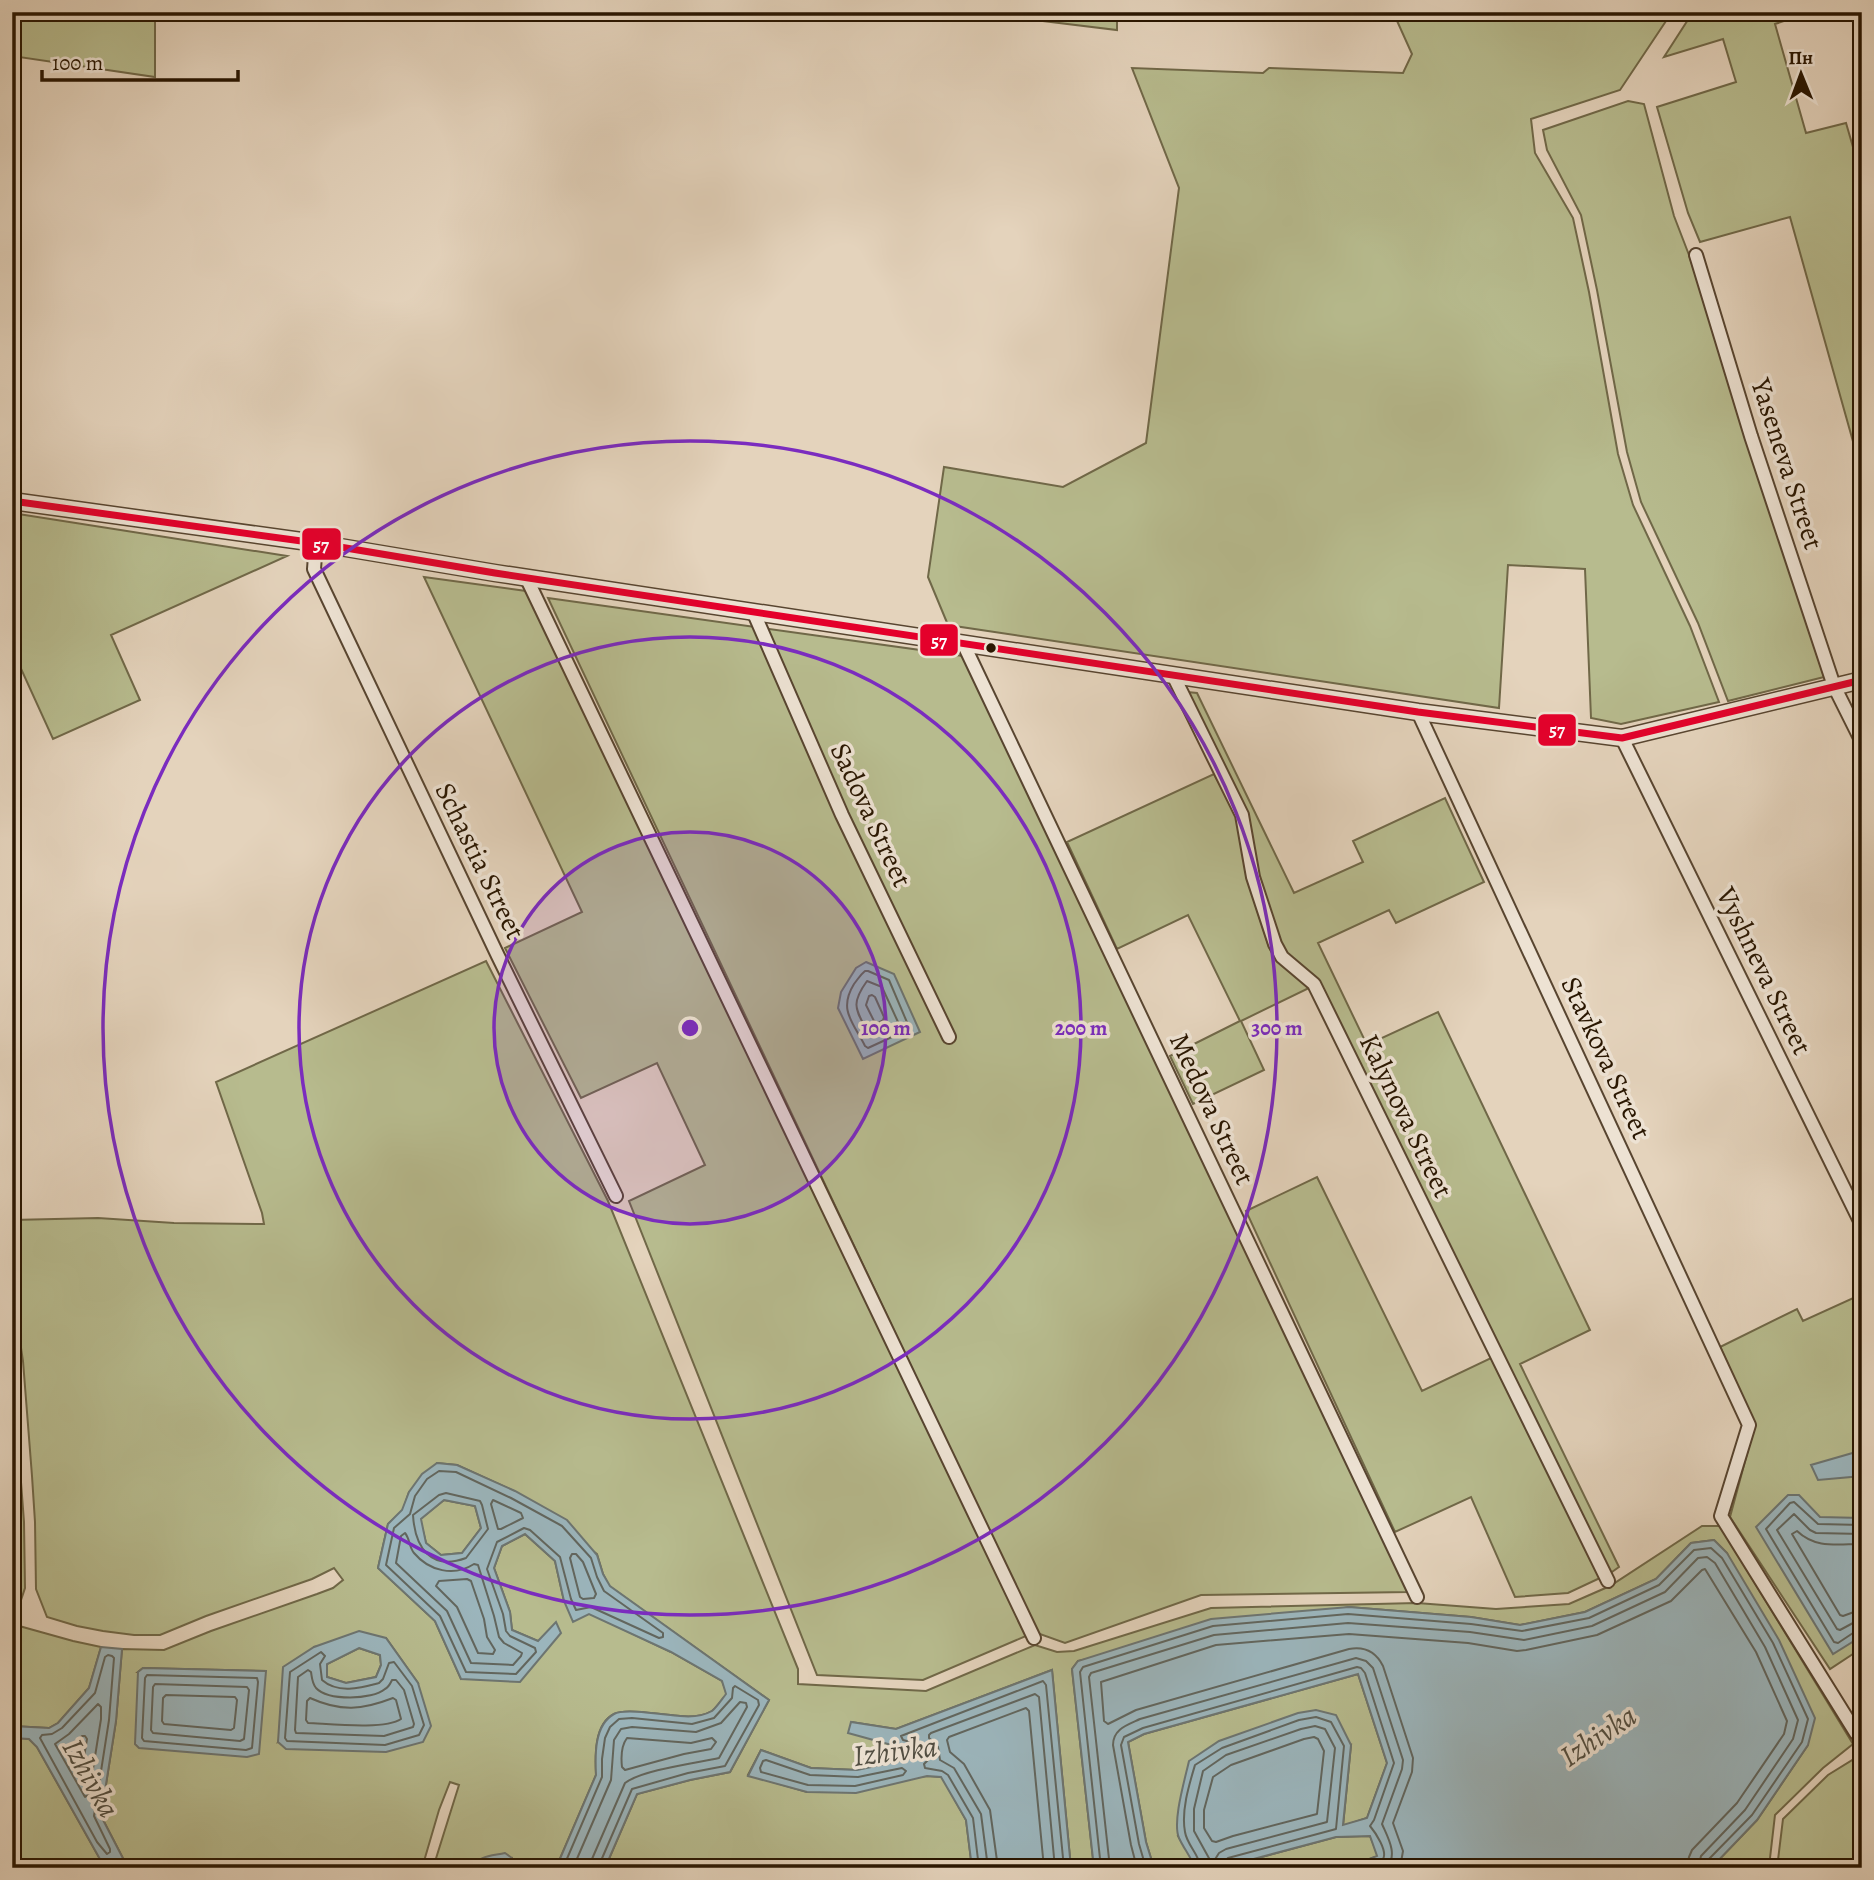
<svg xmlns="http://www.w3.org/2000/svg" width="1874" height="1880" viewBox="0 0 1874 1880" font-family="Alegreya,serif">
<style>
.green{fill:#b7bb8e;stroke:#706848;stroke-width:2;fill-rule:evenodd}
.water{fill:#9bb5bc;stroke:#6d7571;stroke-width:2;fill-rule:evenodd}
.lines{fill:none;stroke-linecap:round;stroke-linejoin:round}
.shore{stroke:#62665e;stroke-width:2}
.minor-casing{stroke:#584530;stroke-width:16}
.tertiary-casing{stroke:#584530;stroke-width:19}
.minor{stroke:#ede2d3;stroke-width:12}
.tertiary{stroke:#ede2d3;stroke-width:16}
.bus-1-casing{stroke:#ede2d3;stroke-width:12}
.bus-1{stroke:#e4002b;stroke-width:7}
.ring{fill:none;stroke:#7b2cbf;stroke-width:3.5}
.bus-dot{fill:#291601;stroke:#ede2d3;stroke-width:2.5}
.labels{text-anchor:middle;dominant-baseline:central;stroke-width:7;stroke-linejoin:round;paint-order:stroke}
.street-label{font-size:28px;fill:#291601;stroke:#ede2d3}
.water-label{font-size:30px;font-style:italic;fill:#514e42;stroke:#ede2d3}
.centre{fill:#7b2cbf;stroke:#ede2d3;stroke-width:3.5}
.ring-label{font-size:21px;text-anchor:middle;font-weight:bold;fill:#7b2cbf;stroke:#ede2d3;stroke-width:7;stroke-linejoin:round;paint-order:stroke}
.line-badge{stroke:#ede2d3;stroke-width:2.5}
.badge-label{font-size:19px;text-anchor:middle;font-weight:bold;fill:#fff}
</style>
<rect width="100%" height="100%" fill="#e4d3bc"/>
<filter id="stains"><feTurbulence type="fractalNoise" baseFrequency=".00286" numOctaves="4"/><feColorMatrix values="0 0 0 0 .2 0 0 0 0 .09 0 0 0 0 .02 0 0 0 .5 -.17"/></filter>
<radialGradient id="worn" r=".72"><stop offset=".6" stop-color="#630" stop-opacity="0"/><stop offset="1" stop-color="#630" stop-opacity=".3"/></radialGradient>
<!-- green -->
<path class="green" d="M12,12H155V77L12,56Z
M968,12H1117V30Z
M1393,12H1672L1620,90L1531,119L1535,153L1573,218L1589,292L1618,454L1633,505L1690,626L1719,702L1621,724L1591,718L1585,569L1508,565L1499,708L948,625L928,577L944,467L1063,487L1146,443L1179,188L1132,68L1263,73L1269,68L1403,73L1412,54Z
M1693,12H1811L1775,24L1806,133L1846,123L1862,178V273L1859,274L1862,285V443L1854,445L1790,217L1700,242L1688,213L1657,107L1736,82L1723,39L1664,57Z
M1628,101L1644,104L1674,216L1689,255L1824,677L1728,701L1698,623L1641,502L1627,452L1597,290L1581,215L1547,150L1543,130Z
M12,513L287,556L111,635L140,700L53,739L12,649Z
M424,577L526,591L1026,1636L923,1680L817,1675L629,1201L705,1165L657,1063L581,1098L505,948L582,912Z
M548,598L963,656L1409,1592L1201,1595L1065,1643L1037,1633Z
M1187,692L1197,693L1294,893L1363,862L1353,841L1445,798L1484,882L1396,923L1389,910L1318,943L1367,1045L1438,1012L1590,1330L1520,1364L1619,1567L1609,1574L1318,981L1285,955L1279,942L1257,876L1247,813Z
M1214,774L1237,816L1247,879L1269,947L1277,961L1309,988L1241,1021L1264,1070L1193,1104L1170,1056L1240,1021L1188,915L1117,949L1067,842Z
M486,961L608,1201L798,1669V1684L926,1691L1035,1645L1057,1652L1074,1651L1211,1608L1417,1603L1496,1609L1569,1604L1610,1586L1702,1526H1720L1853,1744L1823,1768L1775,1815L1770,1858L1766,1868H1709L1713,1866L1757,1820L1808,1745L1727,1553L1714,1540L1691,1543L1656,1579L1585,1612L1520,1625L1471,1617L1349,1607L1078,1661L1072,1669L1094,1868H1071L1052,1670L896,1729L851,1722L930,1755L857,1770L811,1768L761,1750L748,1775L807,1792L927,1776L942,1777L966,1820L972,1868H605L637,1794L690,1780L730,1772L769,1700L609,1586L603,1574L597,1554L514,1491L457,1465L437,1463L409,1492L403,1510L388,1524L378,1568L435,1621L461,1679L538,1641L512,1630L510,1612L494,1568L502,1546L525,1534L555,1561L564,1601L671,1652L722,1681L727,1694C722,1699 717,1707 712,1711C703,1716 690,1717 680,1716C665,1715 625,1708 614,1714C594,1724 595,1756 596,1775L556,1868H514L512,1858L472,1865L471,1868H433L459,1785L450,1782L439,1810L422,1868H128L101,1816L116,1721L122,1649L164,1650L211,1631L317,1594L333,1588L343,1580L334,1568L312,1579L206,1616L160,1635H134L103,1631L77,1626L47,1617L36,1589L35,1522L32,1476L23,1361L12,1289V1220L98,1218L174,1223L264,1224L262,1213L216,1082ZM386,1638L418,1683L278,1742L314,1647ZM143,1668L266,1671L138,1672Z
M1317,1177L1422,1391L1491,1358L1600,1578L1568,1593L1515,1597L1471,1497L1395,1532L1246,1211Z
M1862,1294V1648L1830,1669L1730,1517L1755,1424L1720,1347L1797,1309L1803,1321Z
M12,1363L24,1522L25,1588L21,1600L17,1605L12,1606Z
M444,1500L475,1506L481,1528L462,1553L441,1555L426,1543L420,1519Z
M12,1624L73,1641L101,1647L89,1688L58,1723L49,1728L12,1726Z
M359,1648L380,1655L381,1665L376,1677L346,1683L327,1677V1664Z
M1358,1674L1387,1763L1367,1818L1343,1826L1351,1745L1178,1836L1191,1857L1195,1867L1154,1868L1146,1842L1128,1742L1144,1734Z
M14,1737L29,1739L37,1747L105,1868H12V1738Z
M1862,1757V1851L1859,1853L1862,1858V1868H1775L1778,1860L1783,1819L1828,1775L1854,1759Z
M1370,1836L1378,1856L1359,1863L1339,1868H1220L1336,1837Z"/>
<!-- water -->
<path class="water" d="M866,962L894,974L920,1032L863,1059L838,1008L841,992L856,968Z
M1856,1452L1862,1465V1476L1818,1480L1811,1465Z
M437,1463L457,1465L515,1491L567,1520L597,1555L603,1574L610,1586L769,1700L730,1772L690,1780L637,1794L605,1868H556L596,1775C595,1756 594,1725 614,1714C625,1708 665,1715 680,1716C690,1717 703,1716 712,1711C717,1707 722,1699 726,1694L722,1681L671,1652L589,1614L573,1622L564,1601L555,1561L525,1534L502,1546L494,1568L510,1612L512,1630L538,1641L556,1622L561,1633L520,1682L461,1679L435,1621L378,1568L388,1524L402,1510L409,1492L422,1474ZM444,1500L475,1506L481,1528L462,1553L441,1555L426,1543L421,1519Z
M1788,1495H1799L1820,1517L1862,1518V1636L1833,1654L1756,1527Z
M1714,1540L1727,1553L1779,1640L1815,1718L1808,1745L1757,1820L1713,1866L1709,1868H1339L1359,1863L1377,1856L1370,1836L1336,1837L1220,1868H1195C1191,1857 1184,1849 1179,1838C1172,1822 1185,1779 1189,1761L1219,1741L1298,1713L1316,1710L1336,1715L1351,1745L1343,1825L1367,1818L1387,1763L1358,1674L1144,1734L1128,1742L1146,1842L1154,1868H1094L1072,1669L1078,1661L1211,1619L1349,1607L1471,1617L1520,1625L1585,1612L1656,1579L1691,1543Z
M359,1631L386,1638L418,1683L431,1726L423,1742L386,1752L286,1749L278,1742L283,1667L314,1647ZM359,1648L380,1655L381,1665L376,1677L346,1683L327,1677V1664Z
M101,1647L122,1649L116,1721L101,1816L128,1868H105L37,1747L29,1739L12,1738V1726L49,1728L58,1723L89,1688Z
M143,1668L266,1671L259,1754L247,1757L139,1748L135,1744L138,1672Z
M1052,1670L1071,1868H972L966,1820L941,1777L927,1776L856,1793L807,1792L748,1776L761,1750L811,1768L857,1770L928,1755L848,1733L851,1722L896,1729Z
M505,1853L512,1858L514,1868H471C479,1855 492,1856 505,1853Z"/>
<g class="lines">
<!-- shore -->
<path class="shore" d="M865,971H868L889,980L909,1027L907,1030L868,1048L865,1046C853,1022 838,1010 854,984C858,979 860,975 865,971Z
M867,981L882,987L898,1022L896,1026L873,1037L869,1035C857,1010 849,1006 867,981Z
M872,995L875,997L884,1017L883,1020L878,1023L874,1021L866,1005L869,996Z
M439,1471L456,1472L511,1498L562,1526L591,1558L597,1577L604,1591L663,1633V1637L659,1638L591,1607L576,1610L571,1599L560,1557L530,1530L524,1528L497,1542L487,1569L503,1614L506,1631L510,1636L535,1648L536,1652L516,1674L466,1672L440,1616L386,1565L394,1528L410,1514L415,1496L427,1479Z
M446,1493L480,1501L482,1505L488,1529L466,1558C431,1571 415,1548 413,1515L439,1495Z
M493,1500L521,1513L523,1518L501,1529H498L491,1504Z
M1862,1525L1818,1524L1794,1502L1790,1503L1766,1529L1834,1642L1838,1643L1856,1631L1862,1630
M405,1533C410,1539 409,1547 414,1553C429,1571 454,1577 474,1564L478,1565L494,1616L499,1637L504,1643L522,1653L521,1656L513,1665L471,1663L447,1611L396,1563L401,1536Z
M1862,1534L1816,1533L1810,1530L1794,1514L1777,1530L1837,1629L1840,1630L1853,1623L1862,1621
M1862,1544C1837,1544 1816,1549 1797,1531L1792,1534L1840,1615L1843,1616L1854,1612L1862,1611
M572,1554H576L583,1562L596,1594L594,1598L583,1599L580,1597L570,1558Z
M467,1579L471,1581L484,1619L487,1637L495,1650L493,1654L478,1653L457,1607L436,1586L439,1581Z
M321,1652L325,1656L320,1664L322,1680C338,1694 360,1688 379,1683L383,1679L389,1663L394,1662L412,1686L424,1725L419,1735L385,1745L287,1741L285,1738L290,1672Z
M108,1655L112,1656L114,1658L109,1720L94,1816L110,1849V1852L107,1854L97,1842L40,1738L42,1735L52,1734L62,1728L95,1693L105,1657Z
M308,1670L311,1672C312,1678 312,1683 316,1688C328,1701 372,1700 385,1689C389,1687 390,1684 392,1680H396L404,1690L414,1724L413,1727L384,1736L296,1733L295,1730L298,1677Z
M147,1675L257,1678L258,1682L252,1748L246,1750L144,1741L142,1738L145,1678Z
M155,1684L247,1687L249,1690L244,1739L240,1741L153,1733L151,1730L153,1687Z
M166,1695L235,1697L237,1700L234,1728L231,1730L164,1724L162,1721L163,1698Z
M310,1698C341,1712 362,1710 393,1698L396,1700L401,1719C385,1730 331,1724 308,1723L306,1720L307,1701Z
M98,1704L101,1707V1719L89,1794L85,1797L55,1744L69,1734Z
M1315,1726L1325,1729L1335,1748L1327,1822L1226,1849L1219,1853L1214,1861L1210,1860L1194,1831V1809L1203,1771L1226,1755L1301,1729Z
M82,1736H85L87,1739L83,1763L79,1765L77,1764L69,1749Z
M1314,1737L1318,1739L1324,1751L1317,1814L1233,1836L1216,1842L1212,1841L1204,1828V1810L1213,1777L1231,1765L1304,1739Z
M627,1738L691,1743L712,1738L716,1742L711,1749L684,1754L625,1770L622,1767C621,1758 621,1746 627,1738Z
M766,1760L810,1775L858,1777L902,1768L906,1771L903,1775L855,1786L808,1785L761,1772L760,1768L763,1761Z
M563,1868L602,1777V1759L605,1738L610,1727L619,1719L632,1718L692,1724L714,1718L732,1698L733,1688L735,1686L758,1700L759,1705L725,1766L688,1773L632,1789L600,1863L599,1868
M573,1868L611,1780L614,1740L621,1729L632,1727L696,1732L721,1723L740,1702L746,1703L747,1707L719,1758C696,1763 642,1770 625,1783L592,1859L590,1868
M979,1868L973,1818L948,1775L942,1771L925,1768L924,1764L931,1757L929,1749L925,1746L903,1740L901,1736L1043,1681L1046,1685L1064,1868
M988,1868L981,1814L954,1768L940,1760L938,1747L929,1738V1735L931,1733L1035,1694L1039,1697L1055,1868
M998,1868L990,1810L964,1764L950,1752L947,1740L949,1737L1026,1708L1029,1711L1044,1868
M1101,1868L1080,1672L1083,1667L1213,1626L1348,1614L1471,1624L1522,1631L1589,1618L1659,1585L1694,1550L1711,1548L1722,1558L1773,1643L1808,1719L1802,1742L1752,1815L1708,1860L1707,1868
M1110,1868L1089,1677L1091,1673L1214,1635L1348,1623L1470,1632L1524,1640L1592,1626L1665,1592L1698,1558L1707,1557L1715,1563L1765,1647L1798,1720L1793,1739L1745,1810L1701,1856L1698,1868
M1137,1868L1131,1845L1113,1745C1113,1729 1127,1725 1140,1719L1356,1658L1366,1661L1373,1668L1403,1760L1402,1769L1382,1824C1388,1838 1398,1854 1387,1868
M1146,1868L1139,1844L1121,1745L1124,1737L1143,1728L1357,1667L1361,1668L1365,1673L1394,1763L1374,1820L1370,1826C1375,1832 1388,1851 1383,1859C1380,1864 1371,1866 1367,1868
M1201,1868C1199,1854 1187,1845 1185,1832C1181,1811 1189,1785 1195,1765L1222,1748L1299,1720L1316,1717L1331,1722L1344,1746L1336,1829L1228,1858L1224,1862L1223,1868
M1400,1868L1403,1851L1393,1823L1412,1772L1413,1758L1383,1666C1376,1652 1365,1646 1349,1649L1136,1710L1108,1724L1104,1721L1101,1682L1216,1645L1349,1634L1468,1643L1517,1651L1526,1650L1597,1635L1671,1601L1702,1570L1705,1569L1756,1652L1787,1721L1784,1734L1737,1803L1692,1850L1689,1857L1687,1868"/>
<!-- minor casing -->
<g class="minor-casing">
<path id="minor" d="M1696,255L1751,436L1834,686L1862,742
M316,543L314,569L498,956L616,1196
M526,577L1034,1638
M753,611L842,815L949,1037
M963,643L1417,1597
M1173,675L1242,815L1253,877L1275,944L1282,957L1314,984L1608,1581
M1418,712L1749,1425L1721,1516L1856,1733L1862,1738
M1622,738L1862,1225"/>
</g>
<!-- tertiary casing -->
<g class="tertiary-casing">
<path id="tertiary" d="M12,501L316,543L495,573L1418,712L1622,738L1862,680"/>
</g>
<!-- minor -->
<use href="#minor" class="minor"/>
<!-- tertiary -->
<use href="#tertiary" class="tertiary"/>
<!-- bus-1 casing -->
<g class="bus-1-casing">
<path id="bus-1" d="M12,501L316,543L495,573L1418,712L1622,738L1862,680"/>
</g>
<!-- bus-1 -->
<use href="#bus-1" class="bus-1"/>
</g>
<!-- distance rings -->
<circle cx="690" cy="1028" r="196" fill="#7b2cbf" fill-opacity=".12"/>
<g class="ring">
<circle cx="690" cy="1028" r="196"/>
<circle cx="690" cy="1028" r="391"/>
<circle cx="690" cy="1028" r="587"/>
</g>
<!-- markers -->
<circle class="bus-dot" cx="991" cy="648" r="6"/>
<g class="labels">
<!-- street labels -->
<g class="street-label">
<text transform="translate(1787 464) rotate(72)">Yaseneva Street</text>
<text transform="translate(871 815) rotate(65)">Sadova Street</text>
<text transform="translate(480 861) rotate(64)">Schastia Street</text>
<text transform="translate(1764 971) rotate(64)">Vyshneva Street</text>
<text transform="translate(1606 1058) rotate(65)">Stavkova Street</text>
<text transform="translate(1212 1109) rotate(65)">Medova Street</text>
<text transform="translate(1406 1116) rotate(64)">Kalynova Street</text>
</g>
<!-- water labels -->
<g class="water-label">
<text transform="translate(1598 1736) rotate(-34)">Izhivka</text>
<text transform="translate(895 1751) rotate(-7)">Izhivka</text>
<text transform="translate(91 1778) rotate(61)">Izhivka</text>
</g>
</g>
<circle cx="690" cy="1028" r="10" class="centre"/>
<g class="ring-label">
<text x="886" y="1035">100 m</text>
<text x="1081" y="1035">200 m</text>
<text x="1277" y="1035">300 m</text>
</g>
<g class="line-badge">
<rect x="301" y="527" width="41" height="34" rx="7" fill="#e4002b"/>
<rect x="919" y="623" width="40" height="34" rx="7" fill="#e4002b"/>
<rect x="1537" y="713" width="40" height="34" rx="7" fill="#e4002b"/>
</g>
<g class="badge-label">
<text x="321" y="551">57</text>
<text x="939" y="647">57</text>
<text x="1557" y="736">57</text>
</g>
<!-- margin -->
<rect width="1874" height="1880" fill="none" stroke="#e4d3bc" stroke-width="42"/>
<rect x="14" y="14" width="1846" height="1852" fill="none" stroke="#291601" stroke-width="3.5"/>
<rect x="21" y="21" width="1832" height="1838" fill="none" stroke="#291601" stroke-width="2"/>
<!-- north arrow -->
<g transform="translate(1801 74) rotate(359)" stroke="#ede2d3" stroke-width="5" paint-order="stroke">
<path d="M0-5L12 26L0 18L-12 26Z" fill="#291601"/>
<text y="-10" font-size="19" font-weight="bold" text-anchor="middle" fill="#291601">Пн</text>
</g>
<!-- scale -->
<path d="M42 70v10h196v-10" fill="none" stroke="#291601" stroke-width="3.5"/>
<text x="52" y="70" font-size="21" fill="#291601" stroke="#ede2d3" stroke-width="5" paint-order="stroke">100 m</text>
<rect width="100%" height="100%" filter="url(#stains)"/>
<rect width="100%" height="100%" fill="url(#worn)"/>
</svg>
